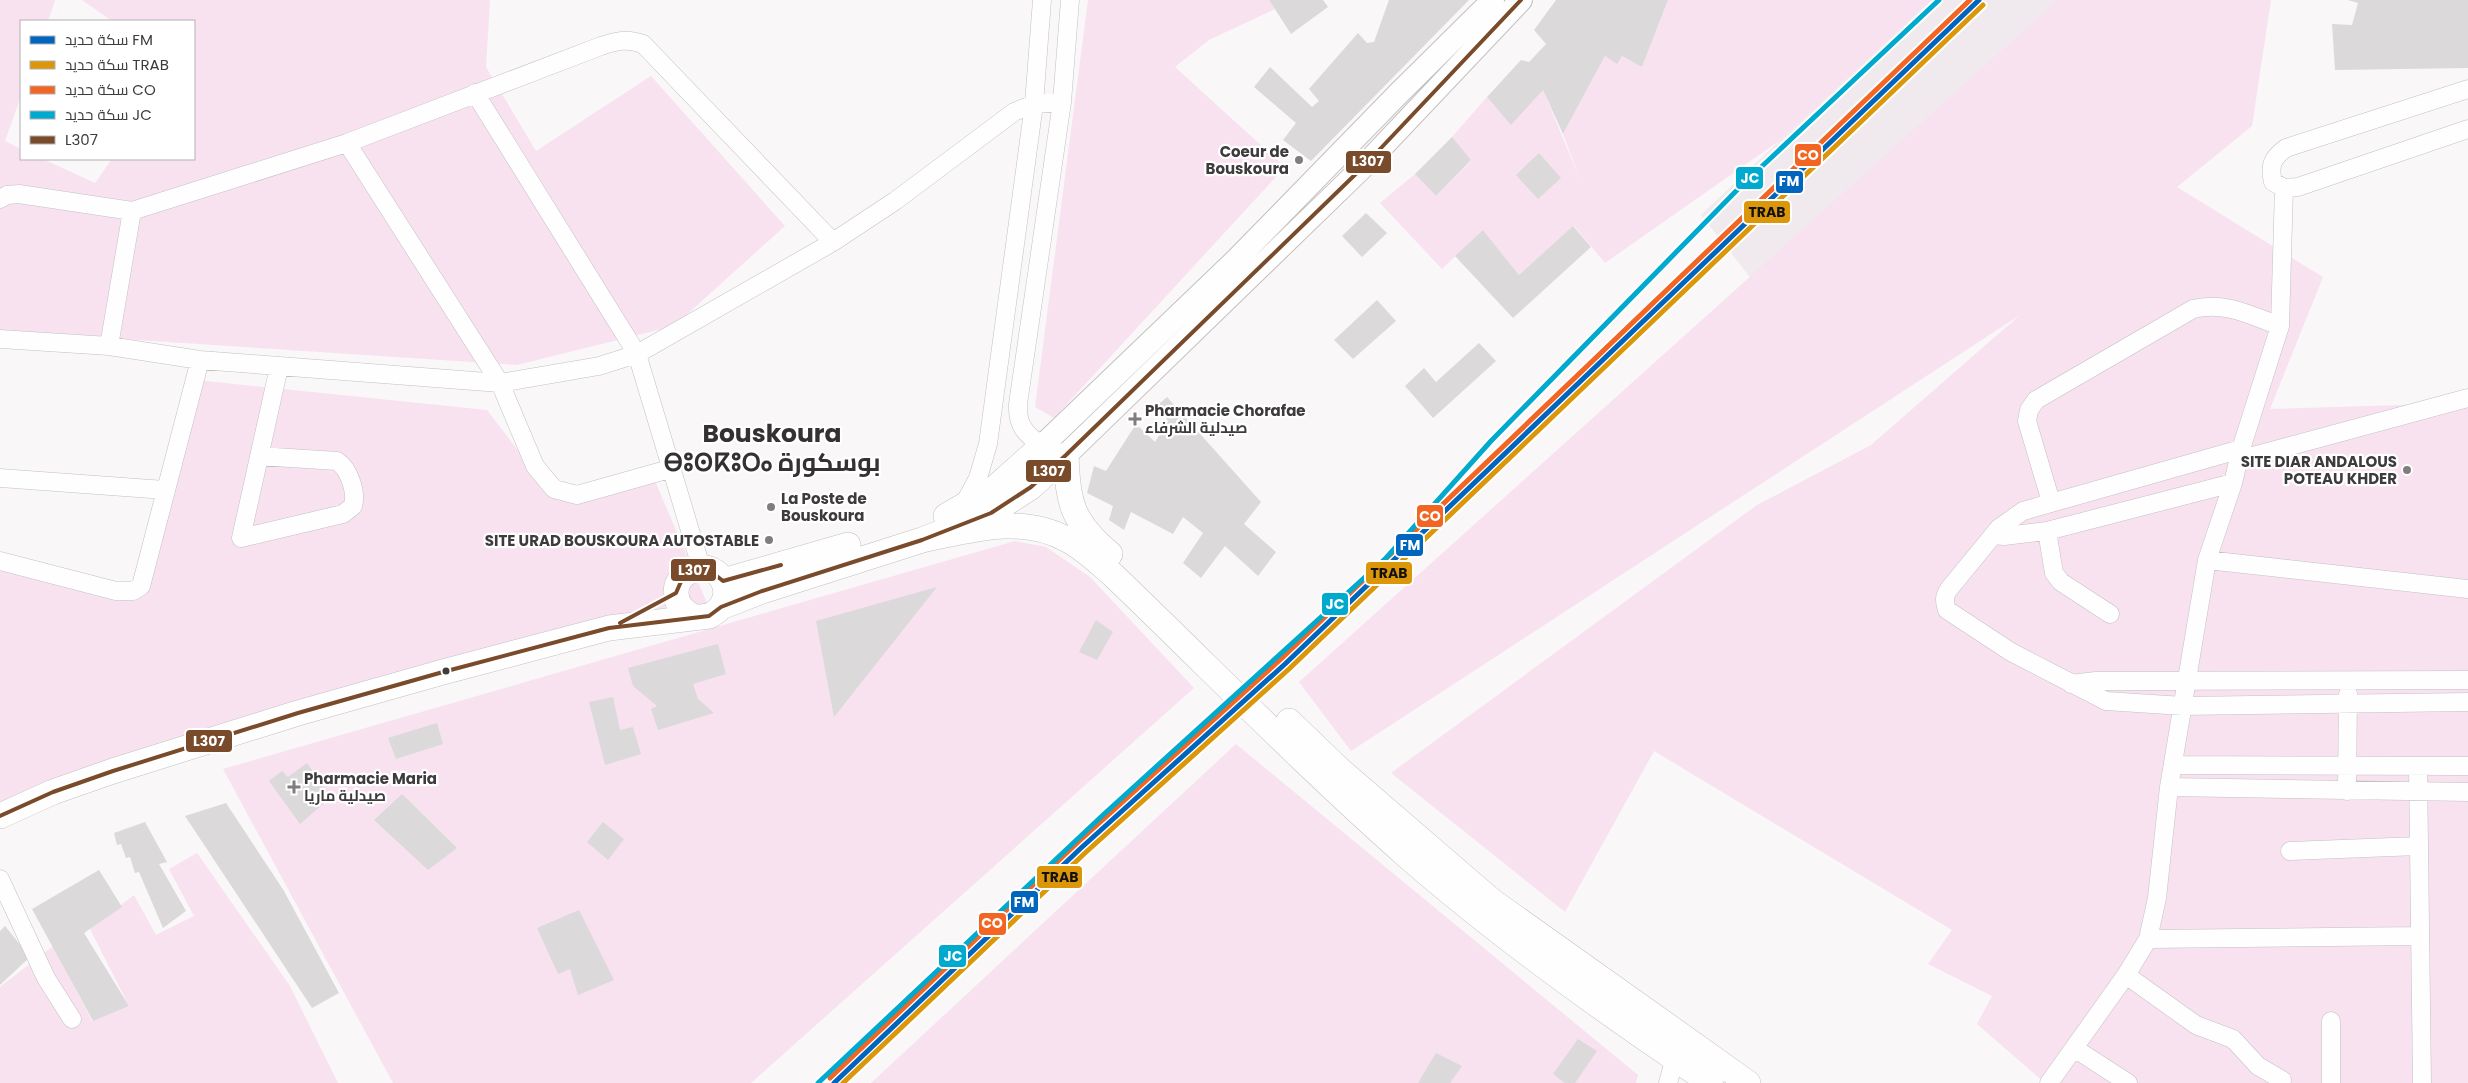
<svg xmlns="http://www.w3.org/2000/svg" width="2468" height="1083" viewBox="0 0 2468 1083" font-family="Poppins,Cairo,'Noto Sans Tifinagh',sans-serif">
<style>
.built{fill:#f0e9ed}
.green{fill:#f8e2ef}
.building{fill:#dbd9da}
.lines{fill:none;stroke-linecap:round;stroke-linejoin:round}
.minor-casing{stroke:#c2c1c2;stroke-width:19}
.tertiary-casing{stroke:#c2c1c2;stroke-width:24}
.secondary-casing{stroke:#c2c1c2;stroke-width:26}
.minor{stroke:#fefefe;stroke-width:18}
.tertiary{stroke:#fefefe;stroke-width:22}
.secondary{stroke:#fefefe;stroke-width:25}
.bus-1-casing{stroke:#fff;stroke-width:8}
.bus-1{stroke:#7a4b2a;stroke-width:4}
.rail-1-casing{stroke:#fff;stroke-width:9}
.rail-2-casing{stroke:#fff;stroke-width:9}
.rail-3-casing{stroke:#fff;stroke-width:9}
.rail-4-casing{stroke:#fff;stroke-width:9}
.rail-1{stroke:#0065bd;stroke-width:5}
.rail-2{stroke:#db9609;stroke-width:5}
.rail-3{stroke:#f26522;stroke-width:5}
.rail-4{stroke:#00a9ce;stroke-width:5}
.poi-dot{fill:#7f7d7e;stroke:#fff;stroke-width:2}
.bus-dot{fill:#3d3b3c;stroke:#fff;stroke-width:2}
.labels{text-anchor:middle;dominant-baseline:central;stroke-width:4.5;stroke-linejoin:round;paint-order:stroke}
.poi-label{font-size:15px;font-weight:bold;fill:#3d3b3c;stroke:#fff;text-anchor:end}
.town-label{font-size:25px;font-weight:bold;fill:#343133;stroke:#fff}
.line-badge{stroke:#fff;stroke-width:2}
.badge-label{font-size:14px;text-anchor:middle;font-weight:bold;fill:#fff}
.pale-badge-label{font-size:14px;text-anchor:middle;font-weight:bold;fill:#111}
</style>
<rect width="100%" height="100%" fill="#f9f7f8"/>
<!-- built -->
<path class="built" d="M1928,0H2061L1753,281L1701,215Z"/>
<!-- green -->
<path class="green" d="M0,0H55L48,21H21V96L5,141L21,149V159H43L95,183L112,159H194V21H112L82,0H490L486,67L536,151L651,76L785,226L674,326L517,365L0,331Z
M1088,0H1269L1275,9L1209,40L1175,67L1285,167L1054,418L1035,407Z
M1668,0H1931L1779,141L1605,263L1574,226L1519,275L1483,230L1442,269L1380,203L1415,174L1436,196L1471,161L1452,137L1487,97L1511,124L1543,90L1581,182L1563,134L1605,56L1617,63L1622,56L1642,67Z
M2058,0H2271L2252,126L2177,187L2323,277L2270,409L2468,403V1083H2045L1977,1024L1992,996L1928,964L1952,930L1654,751L1565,912L1391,773L1757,505L1871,445L2020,315L1351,751L1299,682Z
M187,379L487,410L555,499L652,474L707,603L4,809L0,805V559L130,593Z
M1015,541L1046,547L1090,577L1194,688L751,1083H393L223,769Z
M1236,744L1638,1075L1636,1083H871Z
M197,853L290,986L338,1083H0V987L53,946L92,1021L129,1006L90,929L134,895L156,935L194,916L169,869Z"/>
<!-- building -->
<path class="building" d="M1269,0H1323L1328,7L1291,34Z
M1389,0H1469L1311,161L1283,140L1296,123L1254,87L1270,67L1312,107L1319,101L1309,89L1358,33L1367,43L1374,42Z
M1556,0H1668L1642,67L1622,56L1617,64L1605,56L1563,134L1543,90L1511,125L1487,97L1521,60L1529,62L1546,44L1534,30Z
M2348,0H2468V68L2335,70L2332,24L2352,25L2358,3Z
M1452,137L1471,160L1436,196L1415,174Z
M1539,153L1561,178L1538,199L1516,175Z
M1366,213L1387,233L1362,257L1342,236Z
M1573,226L1591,247L1513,318L1455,256L1483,230L1519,275Z
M1377,300L1396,321L1353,359L1334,340Z
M1479,343L1496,361L1433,418L1405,386L1424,368L1436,382Z
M1167,397L1261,502L1244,524L1276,552L1258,576L1225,546L1201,578L1183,563L1203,533L1183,517L1173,534L1131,512L1124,530L1109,520L1113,506L1087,493L1094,466L1106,471L1136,424L1155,442L1168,421L1158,405Z
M937,587L834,717L816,621Z
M1096,620L1113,632L1097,660L1079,652Z
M718,644L726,674L693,684L698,699L714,713L658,730L651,709L657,706L633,686L628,668Z
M613,697L620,730L633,727L641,754L605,765L589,702Z
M437,723L443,744L396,759L388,738Z
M307,763L331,797L300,824L269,781L282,771L288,777Z
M402,794L457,848L428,870L374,820Z
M226,803L284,891L339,993L312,1008L185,816Z
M145,822L167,862L159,864L186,911L163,928L139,872L135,873L130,857L126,858L121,844L117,845L114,833Z
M603,822L624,839L608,860L587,842Z
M99,870L122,907L84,933L129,1006L93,1021L32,909Z
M579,910L614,980L578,995L570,969L558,974L537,928Z
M5,926L30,957L0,985V931Z
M1578,1039L1597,1051L1575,1083H1565L1553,1074Z
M1436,1053L1462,1066L1450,1083H1418Z"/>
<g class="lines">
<!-- minor casing -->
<g class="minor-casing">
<path id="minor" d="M2468,89L2286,148C2272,158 2269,166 2273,182L2284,188L2298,187L2468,129
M475,93L637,354L701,567
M347,143L500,383L535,466L554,489L577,495L673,468
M0,199L7,195L19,194L132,211L347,143L601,46C616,41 627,38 643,44L833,242
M0,339L109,346L200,360L500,383L599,366L637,354L833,242L895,201L1014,112L1034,104L1062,102
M109,346L132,211
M1043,445C1025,436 1017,424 1018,404L1062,102L1070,0
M2241,449L2023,511L1999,528L1949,589C1944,596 1944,601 1947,610L2011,652L2106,701L2183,706L2468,702
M259,456L337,461C349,469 357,492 353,506L343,514L241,538L279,367
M2238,460L2468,398
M0,478L165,490
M2051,502L2027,421L2029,410L2036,400L2193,309C2224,301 2250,315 2280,326
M963,506L978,478L988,444L1034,104L1042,0
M2047,531L2054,573L2061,582L2110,614
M1994,535L2004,536L2047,531L2233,483
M2207,560L2468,589
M0,561L116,591H133L141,586L200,360
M2071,684L2096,681L2468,680
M2174,765L2468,766
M2418,766L2422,1083
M2169,787L2468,792
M2347,791L2348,694
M2290,851L2418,846
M0,879L46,978L72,1019
M2148,939L2418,936
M2126,975L2196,1025L2233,1039L2258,1066L2282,1080
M2074,1048L2128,1083
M1668,1083L1677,1050
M2049,1083L2126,975L2148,939L2157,898L2169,787L2207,560L2233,483L2241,449L2280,326L2284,188
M2331,1083V1021"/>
</g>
<!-- tertiary casing -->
<g class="tertiary-casing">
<path id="tertiary" d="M1043,445L1237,259L1399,93L1493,0
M1066,455L1364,166L1521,0"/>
</g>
<!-- secondary casing -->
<g class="secondary-casing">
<path id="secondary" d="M1066,455C1068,504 1072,522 1110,554
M946,516L996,487L1043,445
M922,540C971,530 1021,514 1068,540C1085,549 1099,563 1113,575C1211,669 1306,767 1407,856C1502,939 1606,1013 1711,1083
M723,581L848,545
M721,607L762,591L922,540L991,513L1031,487L1066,455
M1289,721L1340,770L1492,901L1748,1083
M0,816L53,792L113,771L298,713L443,672L609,628L709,616C745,598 716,552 687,573C680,577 676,585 676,593C676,605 684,612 694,617"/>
</g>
<!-- minor -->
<use href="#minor" class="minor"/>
<!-- tertiary -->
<use href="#tertiary" class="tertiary"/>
<!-- secondary -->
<use href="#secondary" class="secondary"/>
<!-- bus-1 casing -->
<g class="bus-1-casing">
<path id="bus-1" d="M620,623L676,593L683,577L695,569L709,570L723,581L781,565
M0,816L53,792L113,771L298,713L443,672L609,628L709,616L721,607L762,591L922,540L991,513L1031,487L1066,455L1364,166L1521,0"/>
</g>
<!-- bus-1 -->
<use href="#bus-1" class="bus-1"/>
<!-- rail-1 casing -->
<g class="rail-1-casing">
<path id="rail-1" d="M834,1083L1081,848L1285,664L1979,0"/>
</g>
<!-- rail-2 casing -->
<g class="rail-2-casing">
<path id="rail-2" d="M843,1083L1085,853L1289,669L1983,5"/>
</g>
<!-- rail-3 casing -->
<g class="rail-3-casing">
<path id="rail-3" d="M830,1078L1077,843L1281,659L1970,0"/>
</g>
<!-- rail-4 casing -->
<g class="rail-4-casing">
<path id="rail-4" d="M818,1083L1103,815L1386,558L1491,441L1741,186L1939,0"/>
</g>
<!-- rail-1 -->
<use href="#rail-1" class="rail-1"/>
<!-- rail-2 -->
<use href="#rail-2" class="rail-2"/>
<!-- rail-3 -->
<use href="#rail-3" class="rail-3"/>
<!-- rail-4 -->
<use href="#rail-4" class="rail-4"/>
</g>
<!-- markers -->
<g class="poi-dot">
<circle cx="1299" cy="160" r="5"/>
<path d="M1132.5 411.5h5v5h5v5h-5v5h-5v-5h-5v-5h5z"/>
<circle cx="2407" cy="470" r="5"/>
<circle cx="771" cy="507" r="5"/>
<circle cx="769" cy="540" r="5"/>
<path d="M291.5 779.5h5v5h5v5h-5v5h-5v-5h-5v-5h5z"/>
</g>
<circle class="bus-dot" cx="446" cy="671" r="4.5"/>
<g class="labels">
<!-- poi labels -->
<g class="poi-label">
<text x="1289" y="151">Coeur de<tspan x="1289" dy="17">Bouskoura</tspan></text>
<text x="1145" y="410" text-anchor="start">Pharmacie Chorafae<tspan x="1145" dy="17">صيدلية الشرفاء</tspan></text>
<text x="2397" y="461">SITE DIAR ANDALOUS<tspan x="2397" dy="17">POTEAU KHDER</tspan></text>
<text x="781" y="498" text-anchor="start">La Poste de<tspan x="781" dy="17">Bouskoura</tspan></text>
<text x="759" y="540">SITE URAD BOUSKOURA AUTOSTABLE</text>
<text x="304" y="778" text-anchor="start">Pharmacie Maria<tspan x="304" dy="17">صيدلية ماريا</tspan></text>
</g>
<!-- town labels -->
<g class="town-label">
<text x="772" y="433">Bouskoura<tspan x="772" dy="29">ⴱⵓⵙⴽⵓⵔⴰ بوسكورة</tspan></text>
</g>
</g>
<g class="line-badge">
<rect x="1794" y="143" width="28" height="24" rx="5" fill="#f26522"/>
<rect x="1345" y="150" width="47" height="24" rx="5" fill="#7a4b2a"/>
<rect x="1735" y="166" width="29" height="24" rx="5" fill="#00a9ce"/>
<rect x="1775" y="170" width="29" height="24" rx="5" fill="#0065bd"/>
<rect x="1743" y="200" width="48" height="24" rx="5" fill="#db9609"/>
<rect x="1025" y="459" width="47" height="24" rx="5" fill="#7a4b2a"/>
<rect x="1416" y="504" width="28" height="24" rx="5" fill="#f26522"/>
<rect x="1395" y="533" width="29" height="24" rx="5" fill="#0065bd"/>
<rect x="670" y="558" width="47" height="24" rx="5" fill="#7a4b2a"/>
<rect x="1365" y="561" width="48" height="24" rx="5" fill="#db9609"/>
<rect x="1321" y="592" width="28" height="24" rx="5" fill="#00a9ce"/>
<rect x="185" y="729" width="48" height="24" rx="5" fill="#7a4b2a"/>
<rect x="1036" y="865" width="47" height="24" rx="5" fill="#db9609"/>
<rect x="1010" y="890" width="29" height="24" rx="5" fill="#0065bd"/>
<rect x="978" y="912" width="29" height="24" rx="5" fill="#f26522"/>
<rect x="938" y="944" width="29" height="24" rx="5" fill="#00a9ce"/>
</g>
<g class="badge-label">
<text x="1808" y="160">CO</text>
<text x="1368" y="166">L307</text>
<text x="1750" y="183">JC</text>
<text x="1789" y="186">FM</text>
<text x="1049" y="476">L307</text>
<text x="1430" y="521">CO</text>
<text x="1410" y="550">FM</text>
<text x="694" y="575">L307</text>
<text x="1335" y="609">JC</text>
<text x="209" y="746">L307</text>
<text x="1024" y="907">FM</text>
<text x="992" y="928">CO</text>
<text x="953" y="961">JC</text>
</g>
<g class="pale-badge-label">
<text x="1767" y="217">TRAB</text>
<text x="1389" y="578">TRAB</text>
<text x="1060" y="882">TRAB</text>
</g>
<!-- legend -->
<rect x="20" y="20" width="175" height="140" fill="#ffffff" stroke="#b1b1b1"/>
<rect x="30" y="36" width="25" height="8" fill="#0065bd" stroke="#b1b1b1"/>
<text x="65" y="45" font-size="15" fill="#3d3b3c">سكة حديد FM</text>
<rect x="30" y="61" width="25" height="8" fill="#db9609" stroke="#b1b1b1"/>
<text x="65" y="70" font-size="15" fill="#3d3b3c">سكة حديد TRAB</text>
<rect x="30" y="86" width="25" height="8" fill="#f26522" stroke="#b1b1b1"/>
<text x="65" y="95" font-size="15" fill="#3d3b3c">سكة حديد CO</text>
<rect x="30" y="111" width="25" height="8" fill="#00a9ce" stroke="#b1b1b1"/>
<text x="65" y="120" font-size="15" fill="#3d3b3c">سكة حديد JC</text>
<rect x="30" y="136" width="25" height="8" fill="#7a4b2a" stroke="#b1b1b1"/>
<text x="65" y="145" font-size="15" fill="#3d3b3c">L307</text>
</svg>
